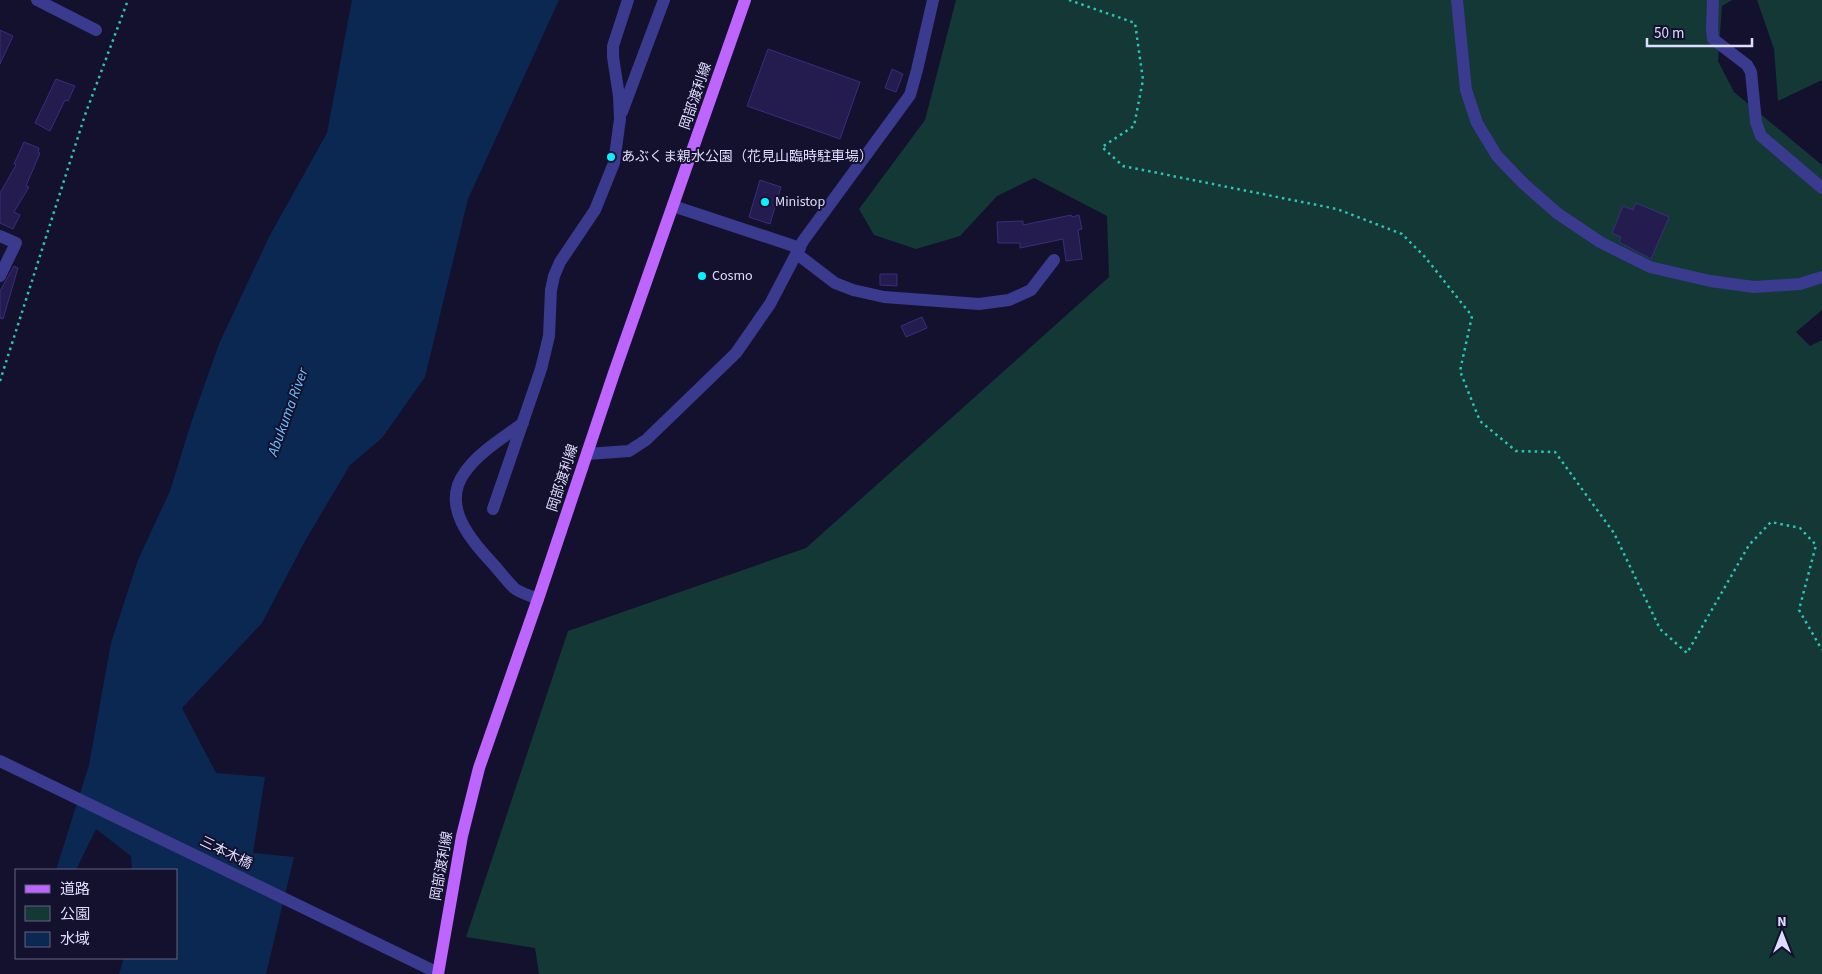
<svg xmlns="http://www.w3.org/2000/svg" width="1822" height="974" viewBox="0 0 1822 974" font-family="'Source Sans 3','Noto Sans JP',sans-serif">
<style>
.green{fill:#133835}
.water{fill:#0b2852}
.building{fill:#241c4f;stroke:#392d7c}
.lines{fill:none;stroke-linecap:round;stroke-linejoin:round}
.path{stroke:#2bc5b5;stroke-width:2.5;stroke-dasharray:2.5 4;stroke-linecap:butt}
.minor{stroke:#3a3a8e;stroke-width:12}
.major{stroke:#be64ff;stroke-width:12}
.poi-dot{fill:#09f1ff;stroke:#14112e;stroke-width:2}
.labels{text-anchor:middle;dominant-baseline:central;stroke-width:4;stroke-linejoin:round;paint-order:stroke}
.street-label{font-size:14px;fill:#dfddff;stroke:#14112e}
.poi-label{font-size:14px;fill:#dfddff;stroke:#14112e;text-anchor:start}
.water-label{font-size:15px;font-style:italic;fill:#6bc1ff;stroke:#14112e}
</style>
<rect width="100%" height="100%" fill="#14112e"/>
<!-- green -->
<path class="green" d="M956,0H1732L1722,6L1718,61L1734,92L1822,165V310L1796,332L1810,346L1822,340V974H539L535,948L466,937L568,631L806,548L1109,277L1107,216L1034,178L997,196L960,236L916,249L874,235L859,209L925,120Z
M1757,0H1822V80L1778,101L1774,49Z"/>
<!-- water -->
<path class="water" d="M352,0H559L468,199L425,377L382,438L350,465L305,541L262,623L182,708L216,773L265,777L253,853L294,857L266,974H119L124,958H176V870H132L131,856L96,829L76,870H56L89,765L111,643L138,560L170,491L192,420L219,344L269,237L327,133Z"/>
<!-- building -->
<path class="building" d="M0,30L13,36L0,64Z
M768,49L860,82L840,139L747,106Z
M892,69L903,74L896,92L885,88Z
M56,79L75,86L68,101L65,100L50,131L35,123Z
M24,142L39,148L38,152L40,153L26,186L29,187L14,212L20,215L13,229L0,223V193L16,165L14,164Z
M760,180L781,187L770,224L749,217Z
M1636,203L1669,217L1651,259L1619,242L1621,237L1612,233L1623,206L1633,210Z
M1071,215L1072,217L1079,215L1082,229L1078,230L1082,259L1066,261L1063,239L1020,248V243H998L997,222L1023,221V225Z
M14,266L18,268L3,319L0,318V291Z
M880,274H897V286L880,285Z
M922,317L927,328L906,337L901,326Z"/>
<g class="lines">
<!-- path -->
<path class="path" d="M1069,0L1135,23L1143,80L1134,126L1102,147L1123,166L1337,209L1402,234L1425,257L1472,316L1460,371L1480,421L1516,451L1555,452L1614,533L1660,629L1687,653L1749,545L1771,522L1800,528L1816,545L1799,610L1822,650
M0,381L85,115L128,0"/>
<!-- minor -->
<path class="minor" d="M37,0L96,30
M1457,0L1466,90L1477,123L1497,156L1524,184L1557,213L1600,242L1650,267L1710,281L1754,287L1800,284L1822,277
M1713,0L1712,29L1713,39L1747,65L1751,72L1756,122L1761,136L1822,188
M622,112L664,0
M673,206L800,248
M0,236L16,243L0,276
M797,254L835,283L853,290L884,297L979,304L1009,300L1031,290L1054,260
M523,423C503,438 479,452 465,472C440,506 471,540 494,565C500,572 507,581 514,588C520,593 531,596 538,599
M587,454L629,451L646,440L736,353L770,304L803,241L910,95L917,70L933,0
M493,509L541,369L549,336L551,290L554,276L560,262L595,210L614,163L620,119L619,96L613,57V46L628,0
M0,761L438,973"/>
<!-- major -->
<path class="major" d="M438,974L462,836L479,768L538,599L614,373L745,0"/>
</g>
<!-- markers -->
<g class="poi-dot">
<circle cx="611" cy="157" r="5"/>
<circle cx="765" cy="202" r="5"/>
<circle cx="702" cy="276" r="5"/>
</g>
<g class="labels">
<!-- street labels -->
<g class="street-label">
<text transform="translate(696 96) rotate(-71)">岡部渡利線</text>
<text transform="translate(563 478) rotate(-72)">岡部渡利線</text>
<text transform="translate(226 853) rotate(26)">三本木橋</text>
<text transform="translate(442 866) rotate(-80)">岡部渡利線</text>
</g>
<!-- poi labels -->
<g class="poi-label">
<text x="621" y="157">あぶくま親水公園（花見山臨時駐車場）</text>
<text x="775" y="202">Ministop</text>
<text x="712" y="276">Cosmo</text>
</g>
<!-- water labels -->
<g class="water-label">
<text transform="translate(288 412) rotate(-70)">Abukuma River</text>
</g>
</g>
<!-- legend -->
<rect x="15" y="869" width="162" height="90" fill="#14112e" stroke="#656382"/>
<rect x="25" y="885" width="25" height="8" fill="#be64ff" stroke="#656382"/>
<text x="60" y="894" font-size="15" fill="#dfddff">道路</text>
<rect x="25" y="906" width="25" height="15" fill="#133835" stroke="#656382"/>
<text x="60" y="919" font-size="15" fill="#dfddff">公園</text>
<rect x="25" y="932" width="25" height="15" fill="#0b2852" stroke="#656382"/>
<text x="60" y="944" font-size="15" fill="#dfddff">水域</text>
<!-- north arrow -->
<g transform="translate(1782 934)" stroke="#14112e" stroke-width="4" paint-order="stroke">
<path d="M0-4L9 19L0 12L-9 19Z" fill="#dfddff"/>
<text y="-8" font-size="14" font-weight="bold" text-anchor="middle" fill="#dfddff">N</text>
</g>
<!-- scale -->
<path d="M1647 38v8h105v-8" fill="none" stroke="#dfddff" stroke-width="2.5"/>
<text x="1654" y="38" font-size="15" fill="#dfddff" stroke="#14112e" stroke-width="4" paint-order="stroke">50 m</text>
</svg>
